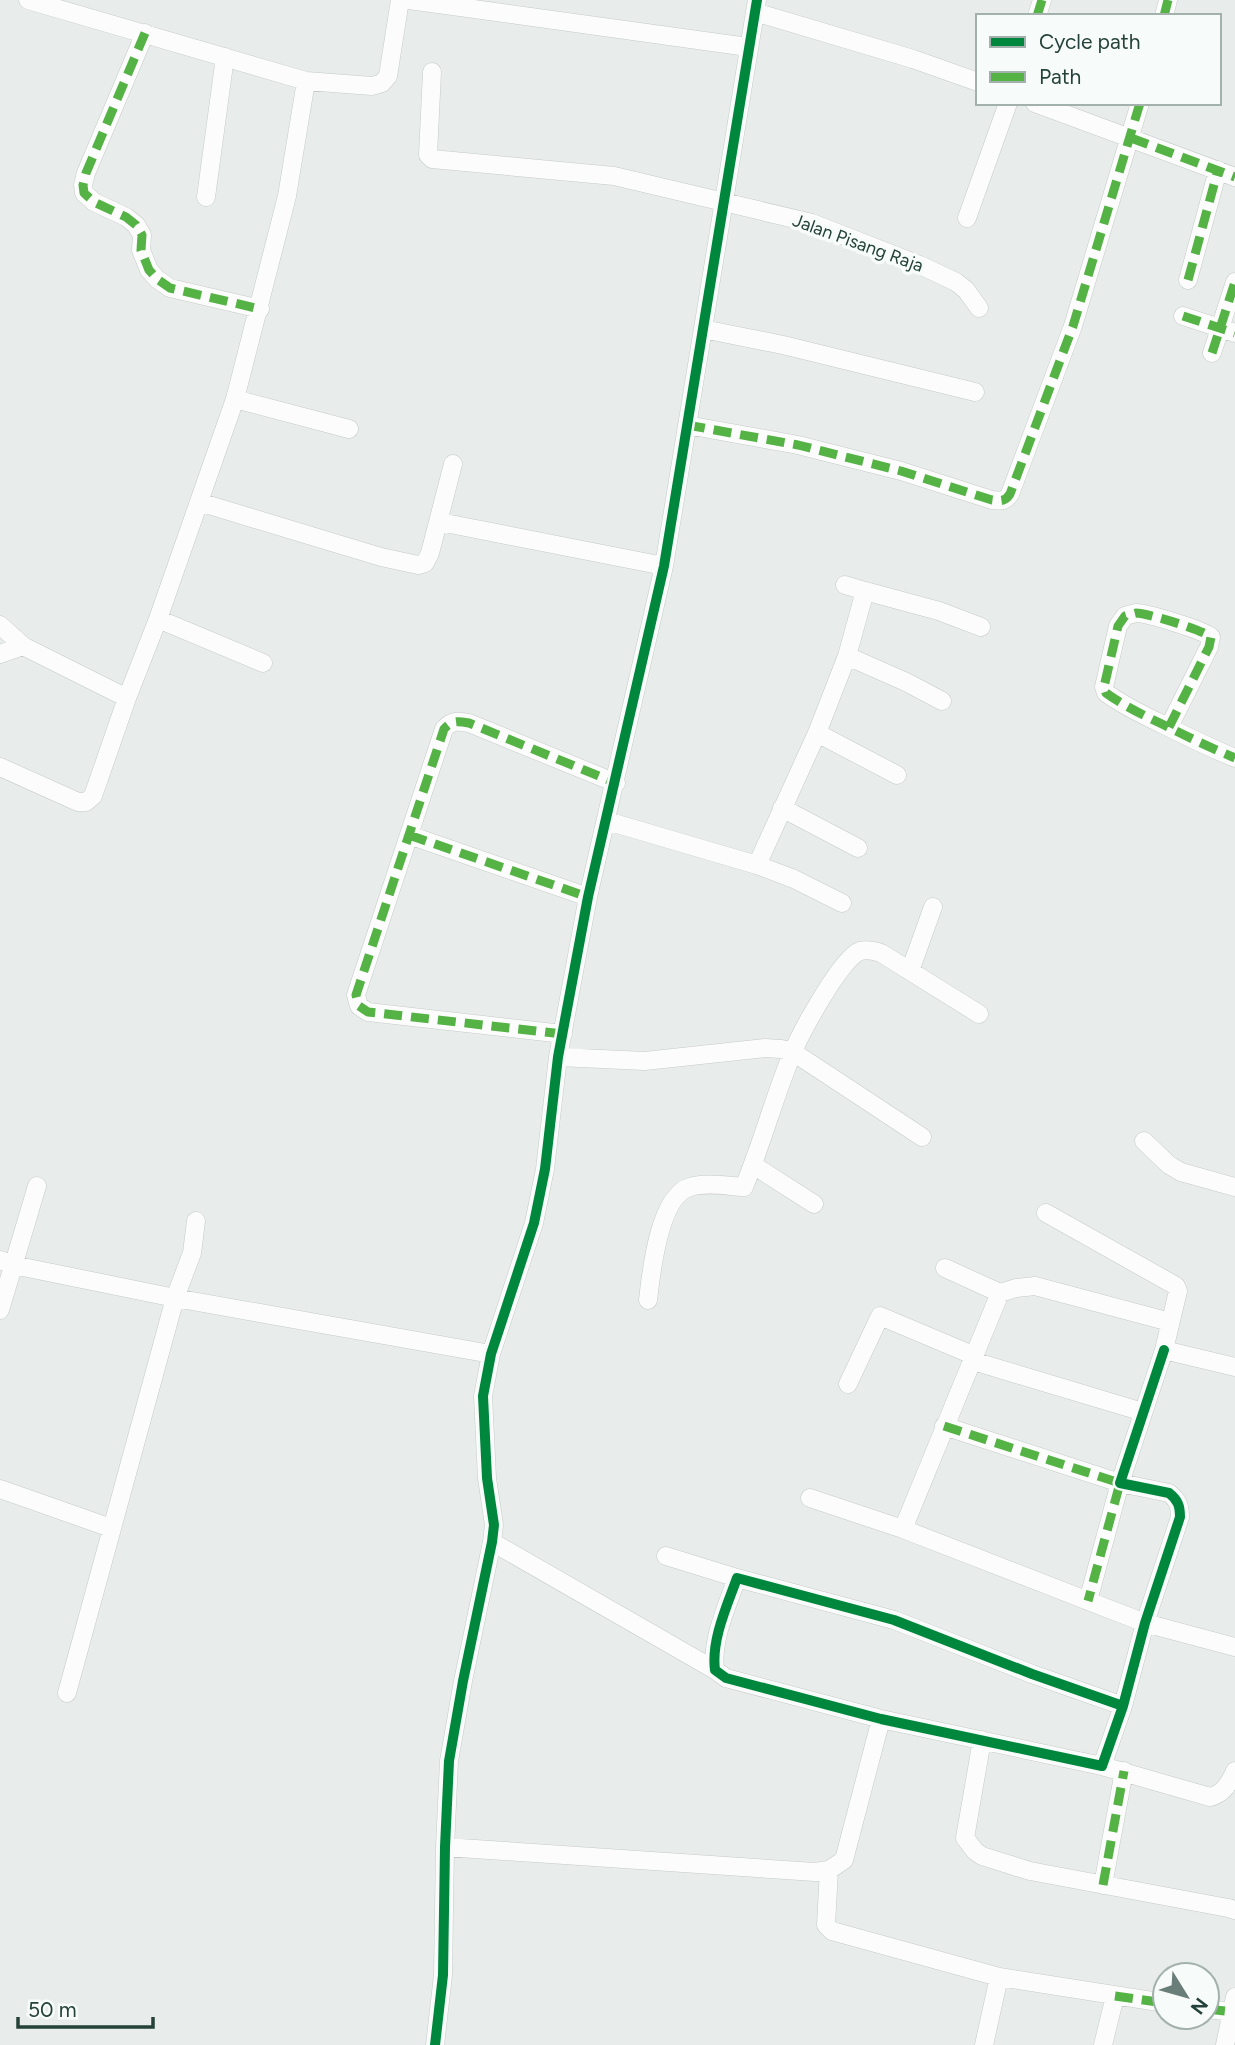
<svg xmlns="http://www.w3.org/2000/svg" width="1235" height="2045" viewBox="0 0 1235 2045" font-family="Figtree,sans-serif">
<style>
.lines{fill:none;stroke-linecap:round;stroke-linejoin:round}
.street-casing{stroke:#c5cac8;stroke-width:19}
.street{stroke:#fcfcfc;stroke-width:18}
.quiet{stroke:#55b346;stroke-width:9;stroke-dasharray:18 9;stroke-linecap:butt}
.cycleway-casing{stroke:#f7fbf9;stroke-width:15}
.cycleway{stroke:#00873e;stroke-width:10}
.labels{text-anchor:middle;dominant-baseline:central;stroke-width:7;stroke-linejoin:round;paint-order:stroke}
.street-label{font-size:18px;fill:#24423a;stroke:#f7fbf9}
</style>
<rect width="100%" height="100%" fill="#e8edeb"/>
<g class="lines">
<!-- street casing -->
<g class="street-casing">
<path id="street" d="M28,0L306,81L372,86L382,83L388,76L400,0
M409,0L748,47
M755,12L913,59L978,82
M1037,16L1042,0
M1164,16L1168,0
M145,33L86,173L83,185L84,193L94,202L126,217L136,225L142,235L141,250L149,270L157,279L170,288L260,309
M432,72L428,155L432,159L614,176L812,223L922,266L956,282L966,290L979,308
M1035,103L1235,177
M206,197L225,57
M967,218L1008,103
M1188,280L1218,170
M1183,316L1235,333
M703,329L783,345L975,392
M1212,353L1235,282
M235,399L349,429
M687,425L798,445L901,471L992,500C1000,501 1005,502 1010,494L1073,326L1140,103
M199,502L381,557L418,565L425,563L430,553L453,464
M440,522L664,566
M845,585L865,591
M158,619L263,663
M0,625L23,646L127,698
M0,654L23,646
M847,656L906,682L942,701
M1169,727L1209,647L1211,637C1203,630 1147,613 1136,613C1132,614 1128,615 1125,616L1118,626L1104,687L1106,693C1124,706 1145,716 1164,725C1188,737 1211,748 1235,758
M817,733L897,775
M0,767L78,802H86L93,796L127,698L158,619L235,399L287,196L306,81
M782,808L858,848
M607,821L757,865L794,879L842,903
M409,835L588,897
M757,865L817,733L847,656L865,591L939,611L981,627
M910,971L933,907
M563,1034L368,1012L359,1006L356,995L444,729C452,720 458,721 469,723L616,783
M558,1057L645,1061L765,1048L781,1049L793,1052L922,1137
M1144,1141L1169,1165L1181,1172L1235,1187
M753,1165L814,1204
M1046,1213L1176,1286L1178,1291L1164,1350L1235,1367
M0,1260L13,1265L175,1298L491,1354
M1000,1293L1016,1288L1035,1286L1170,1322
M648,1300C651,1273 659,1196 690,1187C706,1182 727,1186 744,1187C762,1143 774,1098 792,1054C800,1034 841,958 860,951C867,949 875,951 881,953L979,1014
M0,1310L37,1186
M973,1361L1143,1412
M848,1384L880,1316L975,1356
M944,1426L1120,1483L1088,1601
M0,1489L111,1528
M810,1498L903,1529L1145,1623L1235,1647
M903,1529L1000,1293L945,1268
M492,1542L715,1670
M666,1556L737,1578
M67,1693L175,1298L192,1253L196,1221
M1123,1706L1032,1674L894,1620L737,1578C727,1606 711,1640 715,1670L726,1678L881,1719L1102,1766L1123,1706L1145,1623L1180,1517C1180,1506 1178,1500 1169,1493L1120,1483L1164,1350
M982,1740L965,1838L975,1851L982,1856L1030,1871L1228,1908L1235,1910
M1102,1766L1210,1797C1223,1794 1229,1784 1235,1771
M445,1847L815,1872L829,1870L844,1860L881,1719
M829,1870L826,1925L832,1931L999,1977
M1103,1885L1124,1771
M1207,2009L1233,2012
M435,2045L443,1975L445,1847L449,1761L463,1681L492,1542L494,1525L487,1478L483,1396L491,1354L534,1223L545,1169L558,1057L588,897L664,566L757,0
M984,2045L999,1977L1165,2003
M1103,2045L1115,1996
M1225,2045L1235,1997"/>
</g>
<!-- street -->
<use href="#street" class="street"/>
<!-- quiet -->
<path class="quiet" d="M1037,16L1042,0
M1164,16L1168,0
M145,33L86,173L83,185L84,193L94,202L126,217L136,225L142,235L141,250L149,270L157,279L170,288L260,309
M1131,138L1235,177
M1188,280L1218,170
M1183,316L1235,333
M1212,353L1235,282
M687,425L798,445L901,471L992,500C1000,501 1005,502 1010,494L1073,326L1140,103
M1169,727L1209,647L1211,637C1203,630 1147,613 1136,613C1132,614 1128,615 1125,616L1118,626L1104,687L1106,693C1124,706 1145,716 1164,725C1188,737 1211,748 1235,758
M409,835L588,897
M563,1034L368,1012L359,1006L356,995L444,729C452,720 458,721 469,723L616,783
M944,1426L1120,1483L1088,1601
M1103,1885L1124,1771
M1115,1996L1165,2003
M1207,2009L1233,2012"/>
<!-- cycleway casing -->
<g class="cycleway-casing">
<path id="cycleway" d="M1123,1706L1032,1674L894,1620L737,1578C727,1606 711,1640 715,1670L726,1678L881,1719L1102,1766L1123,1706L1145,1623L1180,1517C1180,1506 1178,1500 1169,1493L1120,1483L1164,1350
M435,2045L443,1975L445,1847L449,1761L463,1681L492,1542L494,1525L487,1478L483,1396L491,1354L534,1223L545,1169L558,1057L588,897L664,566L757,0"/>
</g>
<!-- cycleway -->
<use href="#cycleway" class="cycleway"/>
</g>
<g class="labels">
<!-- street labels -->
<g class="street-label">
<text transform="translate(858 243) rotate(20)">Jalan Pisang Raja</text>
</g>
</g>
<!-- legend -->
<rect x="976" y="14" width="245" height="91" fill="#f7fbf9" stroke="#a3b1ad" stroke-width="2"/>
<rect x="990" y="37" width="35" height="10" fill="#00873e" stroke="#a3b1ad" stroke-width="2"/>
<text x="1039" y="49" font-size="21" fill="#24423a">Cycle path</text>
<rect x="990" y="72" width="35" height="10" fill="#55b346" stroke="#a3b1ad" stroke-width="2"/>
<text x="1039" y="84" font-size="21" fill="#24423a">Path</text>
<!-- north arrow -->
<g transform="translate(1186 1996) rotate(127)"><circle r="33" fill="#f7fbf9" stroke="#a3b1ad" stroke-width="2"/>
<path d="M0-5L12 26L0 18L-12 26Z" fill="#697e78"/>
<text y="-10" font-size="19" font-weight="bold" text-anchor="middle" fill="#24423a">N</text>
</g>
<!-- scale -->
<path d="M18 2017v10h135v-10" fill="none" stroke="#24423a" stroke-width="3.5"/>
<text x="28" y="2017" font-size="21" fill="#24423a" stroke="#f7fbf9" stroke-width="5" paint-order="stroke">50 m</text>
</svg>
